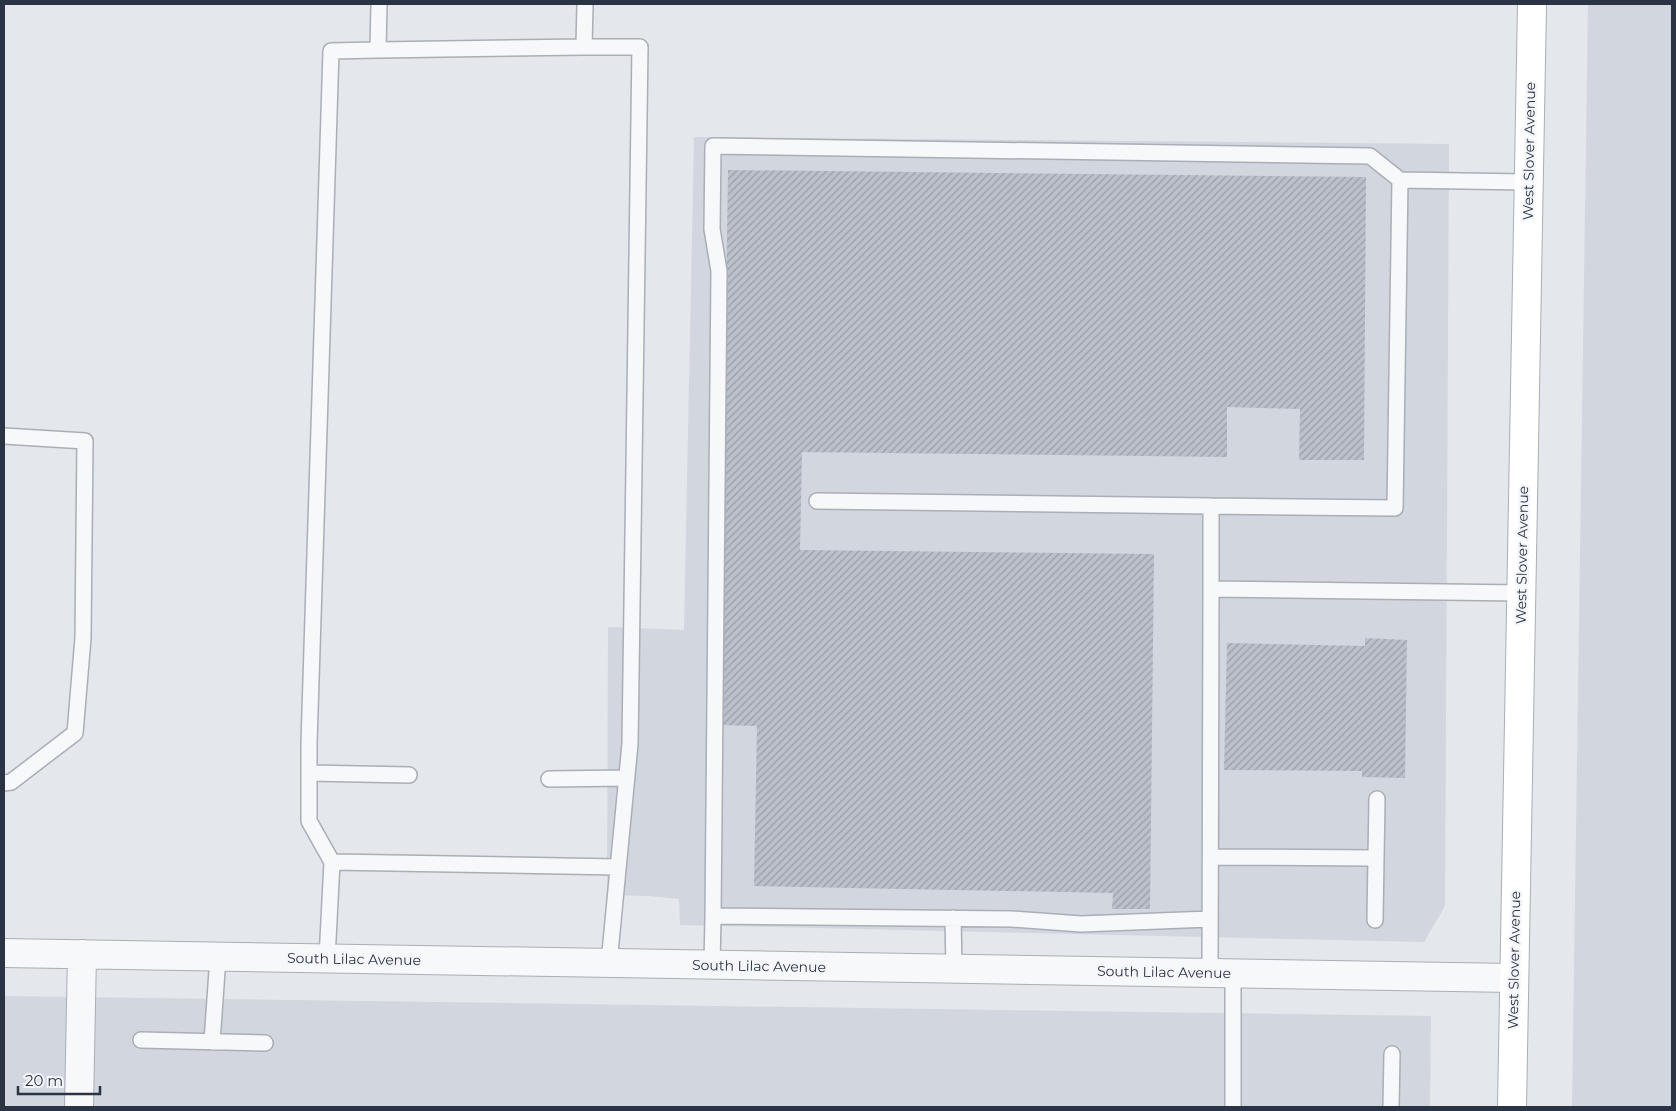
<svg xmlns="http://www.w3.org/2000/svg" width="1676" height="1111" viewBox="0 0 1676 1111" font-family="Montserrat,sans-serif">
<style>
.built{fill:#d2d6de}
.building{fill:url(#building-hatch)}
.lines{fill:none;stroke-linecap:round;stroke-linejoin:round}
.service-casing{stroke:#a9aeb7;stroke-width:18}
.minor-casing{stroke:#a9aeb7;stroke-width:30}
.secondary-casing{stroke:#a9aeb7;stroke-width:30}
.service{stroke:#f7f8fa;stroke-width:15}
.minor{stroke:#f7f8fa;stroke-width:28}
.secondary{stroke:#fff;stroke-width:28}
.labels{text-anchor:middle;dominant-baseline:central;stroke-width:5;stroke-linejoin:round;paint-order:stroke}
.street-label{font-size:14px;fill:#2b3445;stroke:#f4f6f9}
</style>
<defs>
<pattern id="building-hatch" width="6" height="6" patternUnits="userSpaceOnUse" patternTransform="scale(1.25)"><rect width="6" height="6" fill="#bbc0ca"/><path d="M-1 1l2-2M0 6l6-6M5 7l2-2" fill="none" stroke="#989da6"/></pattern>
</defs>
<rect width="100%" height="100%" fill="#e4e7ec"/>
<!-- built -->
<path class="built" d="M1588,4H1672V1107H1572Z
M694,137L1449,144L1445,906L1424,942L680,925L679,899L649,896L607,895L608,627L684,630Z
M4,996L1431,1016L1430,1107H4Z"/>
<!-- building -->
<path class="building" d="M728,170L1366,177L1364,460H1299L1300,409L1227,407V457L802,452L800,550L1154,554L1150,909H1112L1113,893L754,886L757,726L720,725Z
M1365,638L1407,640L1405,778L1362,777V771L1224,770L1227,643L1365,646Z"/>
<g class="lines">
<!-- service casing -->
<g class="service-casing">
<path id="service" d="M585,4L584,47H640L630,744L609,963
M378,50L584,47
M4,436L85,441L83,638L75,733L11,782L4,783
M817,501L1211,506
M1211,589V506L1395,508L1400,180L1529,182
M309,773L409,775
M549,779L627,778
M1211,857L1376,858L1377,799
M332,862L618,867
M953,918L954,969
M1210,919L1081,924L1012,919L713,916L719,271L712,229L713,146L1370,156L1400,180
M1375,920L1376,858
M327,959L332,862L309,821V743L331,51L378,50L379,4
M712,965L713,916
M1210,973L1211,589L1521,593
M1233,974V1107
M141,1040L265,1043
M212,1042L218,957
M1391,1107L1392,1054"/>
</g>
<!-- minor casing -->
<g class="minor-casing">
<path id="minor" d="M4,953L1514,978
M79,1107L82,954"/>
</g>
<!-- secondary casing -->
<g class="secondary-casing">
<path id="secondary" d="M1512,1107L1532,4"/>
</g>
<!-- service -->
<use href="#service" class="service"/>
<!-- minor -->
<use href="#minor" class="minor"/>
<!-- secondary -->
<use href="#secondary" class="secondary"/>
</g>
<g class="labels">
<!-- street labels -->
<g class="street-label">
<text transform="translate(1529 151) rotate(-89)">West Slover Avenue</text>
<text transform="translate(1522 555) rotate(-89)">West Slover Avenue</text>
<text transform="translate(354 959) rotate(1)">South Lilac Avenue</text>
<text transform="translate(1514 960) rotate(-89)">West Slover Avenue</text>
<text transform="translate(759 966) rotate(1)">South Lilac Avenue</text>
<text transform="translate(1164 972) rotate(1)">South Lilac Avenue</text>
</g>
</g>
<!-- border -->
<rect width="1676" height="1111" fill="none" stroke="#2b3445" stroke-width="10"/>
<!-- scale -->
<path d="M18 1086v8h82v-8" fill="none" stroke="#2b3445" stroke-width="2.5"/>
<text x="25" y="1086" font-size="15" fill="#2b3445" stroke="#f4f6f9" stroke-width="4" paint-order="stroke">20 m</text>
</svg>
